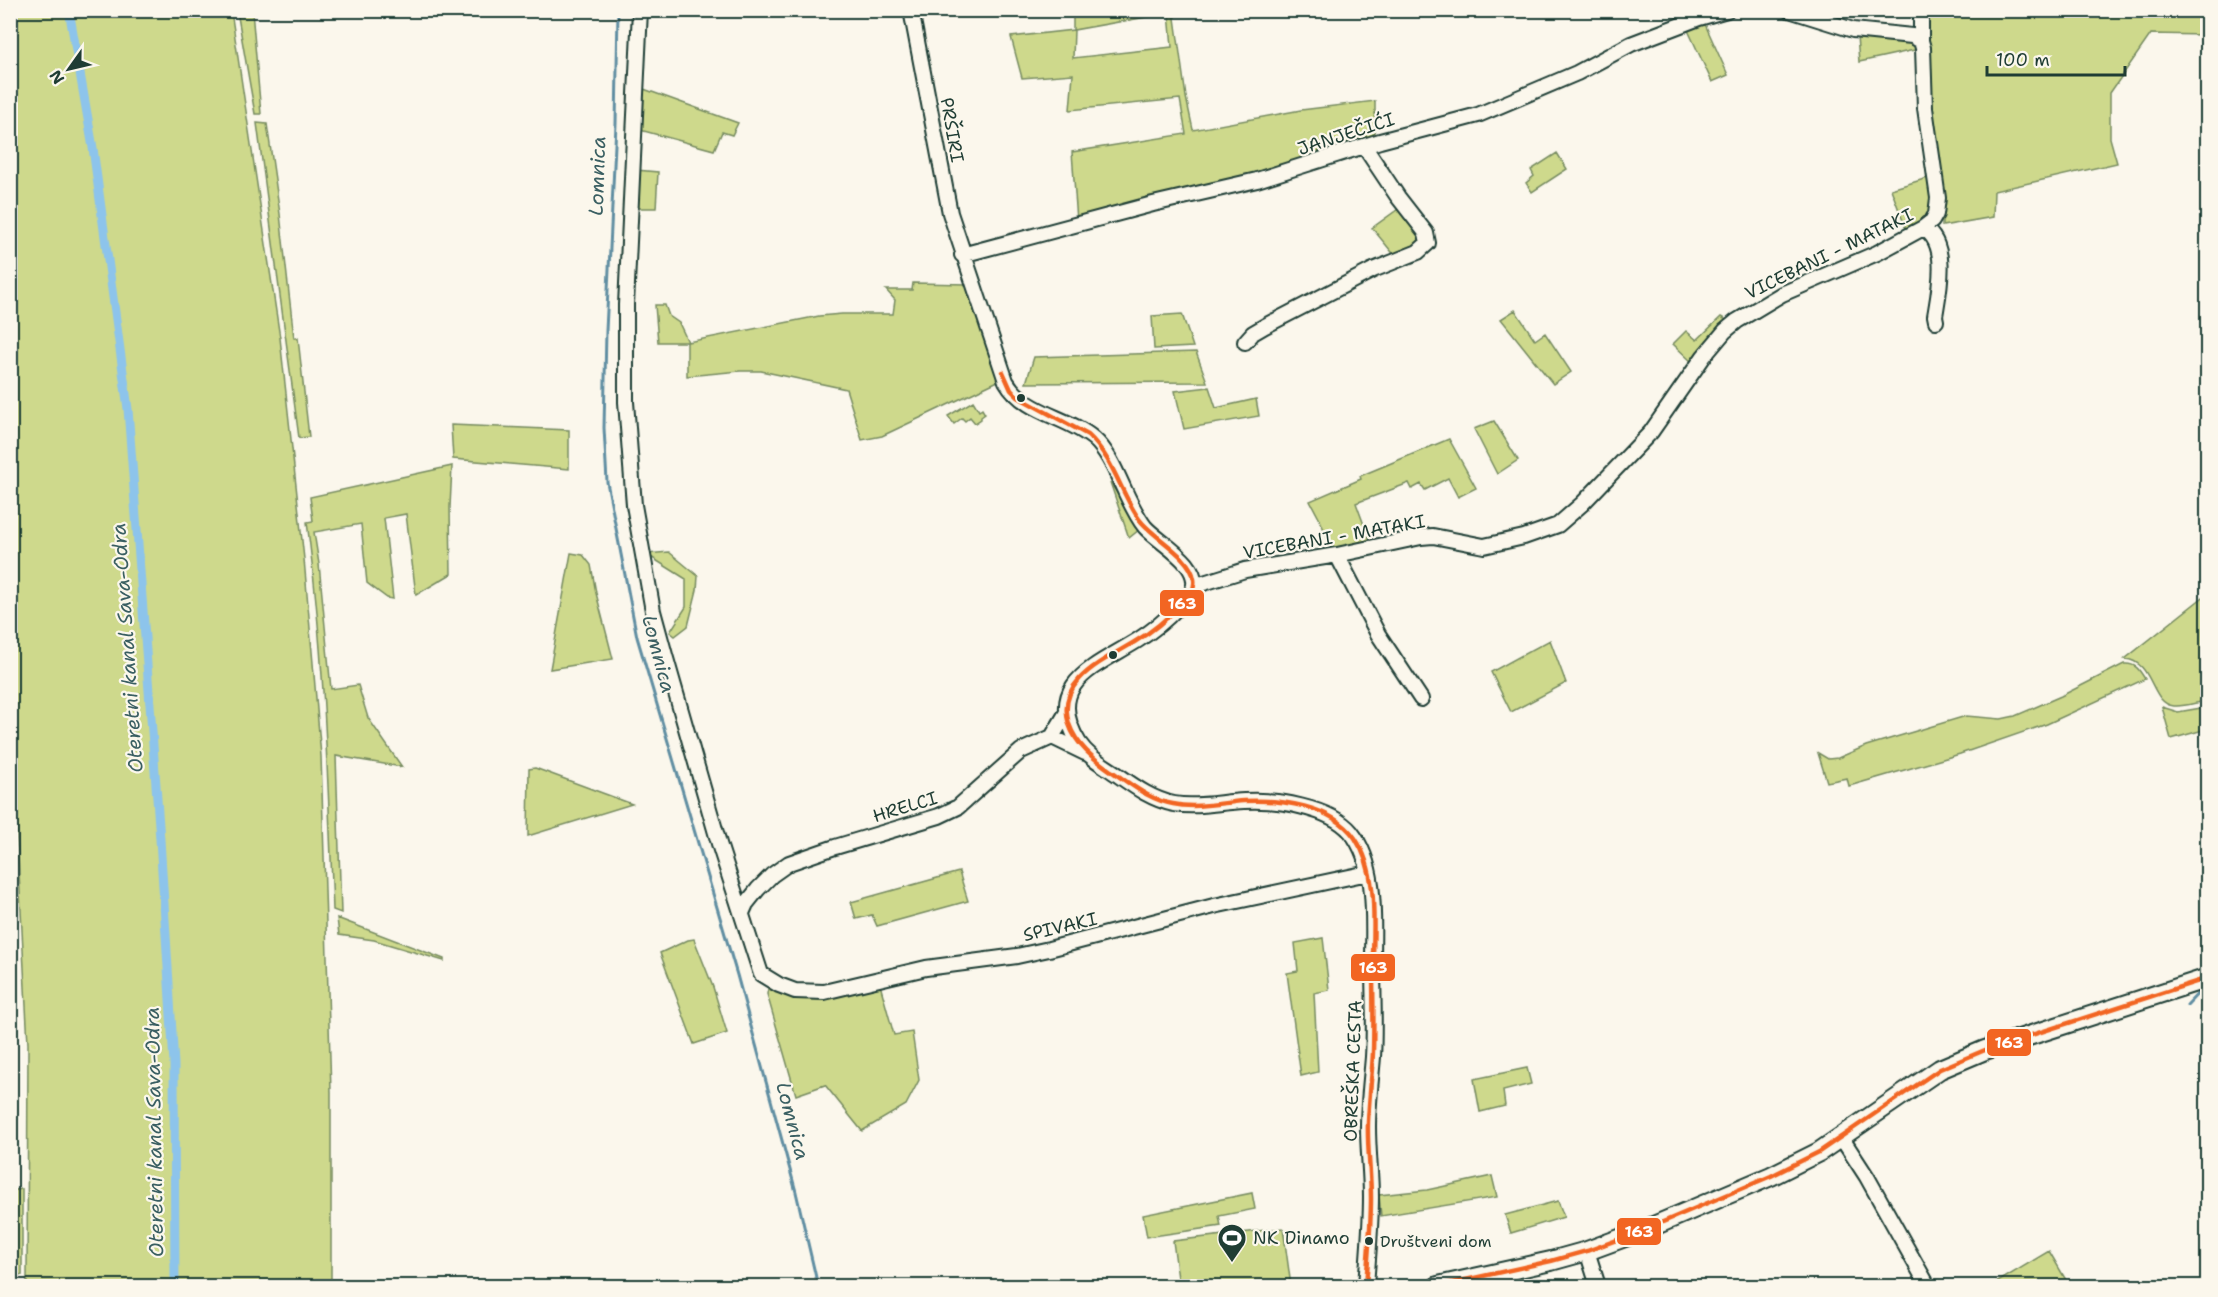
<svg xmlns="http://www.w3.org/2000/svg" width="2218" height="1297" viewBox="0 0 2218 1297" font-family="'Shantell Sans',sans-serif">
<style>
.green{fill:#ced98c;stroke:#768b60;stroke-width:1.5;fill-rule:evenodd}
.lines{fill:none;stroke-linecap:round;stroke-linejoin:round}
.stream{stroke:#618ea2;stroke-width:3}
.canal{stroke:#8dc4eb;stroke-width:9}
.minor-casing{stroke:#1f3d34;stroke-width:18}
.major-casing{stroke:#1f3d34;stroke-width:22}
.minor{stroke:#fbf7ec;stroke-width:14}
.major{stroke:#fbf7ec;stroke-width:18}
.bus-1-casing{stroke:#fbf7ec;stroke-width:9}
.bus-1{stroke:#f26522;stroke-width:4.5}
.bus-dot{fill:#1f3d34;stroke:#fbf7ec;stroke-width:2}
.labels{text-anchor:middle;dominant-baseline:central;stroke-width:4.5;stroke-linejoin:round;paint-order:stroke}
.bus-label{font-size:16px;fill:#1f3d34;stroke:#fbf7ec;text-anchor:start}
.street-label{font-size:18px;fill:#1f3d34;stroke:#fbf7ec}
.poi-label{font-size:18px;fill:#1f3d34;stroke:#fbf7ec;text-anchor:start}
.water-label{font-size:20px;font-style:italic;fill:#3a5f62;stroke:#fbf7ec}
.line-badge{stroke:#fbf7ec;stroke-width:2}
.badge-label{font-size:16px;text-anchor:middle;font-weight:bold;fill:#fff}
</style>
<rect width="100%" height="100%" fill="#fbf7ec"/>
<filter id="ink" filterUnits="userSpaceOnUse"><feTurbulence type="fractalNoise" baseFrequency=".0167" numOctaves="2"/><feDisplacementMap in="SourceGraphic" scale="12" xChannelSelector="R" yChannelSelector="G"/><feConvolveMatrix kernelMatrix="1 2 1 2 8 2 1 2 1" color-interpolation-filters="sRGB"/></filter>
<g filter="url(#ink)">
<!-- green -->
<path class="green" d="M10,11H231L280,338L304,559L321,756L331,1092V1286H27L28,1044L10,702Z
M237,11H252L261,114H255Z
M1080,11H1174L1186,97L1193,130L1301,110L1375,101V139L1291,167L1077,221L1072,152L1186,134L1180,99L1070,110L1073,74L1022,78L1011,37L1073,30V12ZM1169,13L1172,47L1073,58L1074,30Z
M1925,11H2207V35L2151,34L2110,93V138L2117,163L1994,191L1993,217L1942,226V214L1928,107Z
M1704,22L1728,75L1712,82L1687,28Z
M1857,36L1913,40L1919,49L1859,62Z
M641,88L738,123L732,135L722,132L714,150L640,130Z
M257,123L267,124L280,214L294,338H298L309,437L299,438Z
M1557,153L1567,169L1532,192L1526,183L1534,176L1531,170Z
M636,170L658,172L656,208H635Z
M1931,177C1935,210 1934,213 1908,234L1891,189Z
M1401,207L1425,241L1396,257L1372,228Z
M913,283L968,284L1000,380L882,436L862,440L846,389L761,371H740L687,376V342H658L655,305H665L669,316L679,323L688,342L819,316L842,314H893L895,300L886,290H912Z
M1515,310L1535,340L1545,333L1571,372L1553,384L1501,319Z
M1182,314L1193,347L1154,349L1152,316Z
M1721,317L1730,322L1695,365L1673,344L1686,331L1697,340Z
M1196,352L1207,382L1026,383L1034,357Z
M1209,387L1216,408L1256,399L1259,416L1184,429L1175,391Z
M973,401L979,411L982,409L985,414L981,417V419L975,423L970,417L965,421L962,418L954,424L948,416Z
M1494,421L1518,460L1497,474L1474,429Z
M451,425L569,430V469L453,459Z
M1449,439L1476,488L1458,497L1448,478L1425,490L1421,484L1412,489L1409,483L1356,503L1371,544L1333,552L1320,520L1310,501L1361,479L1360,476Z
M452,466L450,507L451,574L416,595L406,514L384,518L393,599L387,598L367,583L361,524L314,532L319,564L331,689L358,685L368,718L402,767L336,756L341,913L333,910C328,780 324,650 307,522L313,521L310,497Z
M1110,482L1140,529L1129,538Z
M669,552L698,576L697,590L688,626L675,636L670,632L686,607V579L646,554Z
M571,553L583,555L591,565L596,593L613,659L550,669Z
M2207,594V701C2197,702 2185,707 2174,706C2150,704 2154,661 2125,659Z
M1550,640L1566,683L1511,712L1491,672Z
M2124,664C2135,663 2139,669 2145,679L2047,724L1960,754L1849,786L1847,778L1827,782L1818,753L1828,759L1838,758L1866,746L1966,716L2001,719L2015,716L2061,696Z
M2162,707L2178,712L2207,707V729L2171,739Z
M535,768L632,804L528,836L529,769Z
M959,872L968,901L877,926L872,915L856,919L851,902Z
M337,918L444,959V961L374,940L339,935Z
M1323,938L1329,990L1314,993L1318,1072L1301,1076L1287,973L1298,971L1295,943Z
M694,939L713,987L727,1033L694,1044L660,953L688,940Z
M879,981L894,1035L912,1032L919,1080L906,1105L862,1131L825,1085L796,1095L767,994L768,989L800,998L818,997Z
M1527,1068L1531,1084L1503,1091L1505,1106L1480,1112L1474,1079Z
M1492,1176L1497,1197L1381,1216L1379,1195L1427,1190Z
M22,1189V1275L11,1277V1191Z
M1252,1193L1255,1209L1219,1216L1221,1226L1147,1237L1143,1215Z
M1558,1201L1564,1217L1511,1233L1505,1215Z
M1283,1228L1291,1286H1179L1173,1241Z
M2049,1251L2066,1280L2057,1286H1991Z"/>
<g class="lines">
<!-- stream -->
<path class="stream" d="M618,10L616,124L606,331L604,428L607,482L637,637L737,975L796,1192L818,1286
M2187,1005L2203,988"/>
<!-- canal -->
<path class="canal" d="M69,10L93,148L128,409L160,839L174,1064L175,1286"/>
<!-- minor casing -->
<g class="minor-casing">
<path id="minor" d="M640,10L626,305V402L634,505L653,611L665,655L720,847L761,974L779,985L795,991L824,992L926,968L1017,956L1049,949L1214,906L1368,873
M911,10L950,213L1006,381C1025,414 1067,416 1094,439C1116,458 1125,502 1145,527C1159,543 1202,564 1193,589C1191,597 1183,603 1177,608C1165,621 1152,631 1138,640C1097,666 1042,683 1079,743C1089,758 1104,765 1118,775C1135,787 1153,800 1174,804C1197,808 1221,802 1244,801C1275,799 1330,807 1351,832C1378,866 1373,921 1373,962C1373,994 1375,1025 1373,1057C1371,1081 1368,1104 1368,1127C1368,1151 1371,1174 1371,1197C1371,1227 1368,1257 1366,1286
M1789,10L1853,30L1912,36L1921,41
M1923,228C1950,243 1939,291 1935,316L1936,321
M962,255L1153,204L1257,180L1380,141L1478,115L1577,73L1631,44L1699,18L1727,10
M1245,342L1253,333L1265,326L1373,270L1418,252L1428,243L1426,233L1398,197L1364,146
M1337,555L1378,634L1421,699
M1194,586L1245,570L1337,555L1421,537L1433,536L1484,546L1524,537L1558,525L1582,504L1651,432L1704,356L1725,331L1737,321L1782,294L1877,253L1923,228L1932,221L1936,214L1938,198L1925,108L1923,48L1921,41V10
M1052,737L1085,753
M742,913L746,904L758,889L772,875L789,863L835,847L939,816L958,807L1021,751L1052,737L1067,712
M1841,1137L1867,1177L1928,1286
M1587,1251L1598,1286"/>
</g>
<!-- major casing -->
<g class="major-casing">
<path id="major" d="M1438,1286L1551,1261L1587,1251L1644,1230L1771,1176L1819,1152L1940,1069L1985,1050L2208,978"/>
</g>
<!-- minor -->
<use href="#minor" class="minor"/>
<!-- major -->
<use href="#major" class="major"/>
<!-- bus-1 casing -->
<g class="bus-1-casing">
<path id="bus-1" d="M1003,372L1011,390L1018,397L1088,435C1114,459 1120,492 1139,519C1153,538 1191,556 1194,579C1196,590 1188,597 1181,604C1168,618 1153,631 1136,641C1106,660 1055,679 1069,724C1076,745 1094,759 1111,771C1131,784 1149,800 1173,804C1196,809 1220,803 1243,801C1280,799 1332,805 1355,838C1379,874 1373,924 1373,964C1373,993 1374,1023 1373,1052C1372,1075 1369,1099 1368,1122C1367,1148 1371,1173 1371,1198C1371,1227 1368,1257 1366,1286
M1438,1286L1551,1261L1587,1251L1644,1230L1771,1176L1819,1152L1940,1069L1985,1050L2208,978"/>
</g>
<!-- bus-1 -->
<use href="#bus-1" class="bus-1"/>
</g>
</g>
<!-- icons -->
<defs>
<g id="stadium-pin" transform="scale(1.5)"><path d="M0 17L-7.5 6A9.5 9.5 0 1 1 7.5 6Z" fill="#1f3d34" stroke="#fbf7ec"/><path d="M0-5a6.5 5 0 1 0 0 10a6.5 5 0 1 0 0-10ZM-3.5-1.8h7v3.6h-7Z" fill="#fff"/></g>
</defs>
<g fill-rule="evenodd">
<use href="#stadium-pin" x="1232" y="1238"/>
</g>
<!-- markers -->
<g class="bus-dot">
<circle cx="1021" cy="398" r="5"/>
<circle cx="1113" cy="655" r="5"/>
<circle cx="1369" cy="1241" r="5"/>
</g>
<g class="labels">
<!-- bus labels -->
<g class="bus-label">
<text x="1380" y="1241">Društveni dom</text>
</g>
<!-- street labels -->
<g class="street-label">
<text transform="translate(952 130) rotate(80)">PRŠIRI</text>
<text transform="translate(1346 134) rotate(-18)">JANJEČIĆI</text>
<text transform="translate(1829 254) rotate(-26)">VICEBANI - MATAKI</text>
<text transform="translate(1334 537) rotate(-10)">VICEBANI - MATAKI</text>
<text transform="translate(905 807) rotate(-17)">HRELCI</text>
<text transform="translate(1060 927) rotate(-13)">SPIVAKI</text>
<text transform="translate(1353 1071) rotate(-88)">OBREŠKA CESTA</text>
</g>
<!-- poi labels -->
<g class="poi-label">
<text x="1253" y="1238">NK Dinamo</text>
</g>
<!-- water labels -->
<g class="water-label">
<text transform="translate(597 176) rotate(-88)">Lomnica</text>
<text transform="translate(127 648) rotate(-94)">Oteretni kanal Sava-Odra</text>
<text transform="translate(659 654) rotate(75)">Lomnica</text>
<text transform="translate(793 1121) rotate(75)">Lomnica</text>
<text transform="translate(154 1132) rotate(-91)">Oteretni kanal Sava-Odra</text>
</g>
</g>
<g class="line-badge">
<rect x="1159" y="589" width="46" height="28" rx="6" fill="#f26522"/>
<rect x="1350" y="953" width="46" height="29" rx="6" fill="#f26522"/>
<rect x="1986" y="1028" width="46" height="29" rx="6" fill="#f26522"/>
<rect x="1616" y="1217" width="46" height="29" rx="6" fill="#f26522"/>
</g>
<g class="badge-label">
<text x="1182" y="609">163</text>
<text x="1373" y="973">163</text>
<text x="2009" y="1048">163</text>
<text x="1639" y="1237">163</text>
</g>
<!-- margin -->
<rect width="2218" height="1297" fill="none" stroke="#fbf7ec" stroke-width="36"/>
<rect x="18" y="18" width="2182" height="1261" fill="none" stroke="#1f3d34" stroke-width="2" filter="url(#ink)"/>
<!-- north arrow -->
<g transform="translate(69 69) rotate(236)" stroke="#fbf7ec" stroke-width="4.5" paint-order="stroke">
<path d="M0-4.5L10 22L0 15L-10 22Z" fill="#1f3d34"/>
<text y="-9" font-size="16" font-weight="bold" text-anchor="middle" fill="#1f3d34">N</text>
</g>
<!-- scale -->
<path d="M1987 66v9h138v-9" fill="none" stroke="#1f3d34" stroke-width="3"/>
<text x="1996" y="66" font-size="18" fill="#1f3d34" stroke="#fbf7ec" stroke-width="4.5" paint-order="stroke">100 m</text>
</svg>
